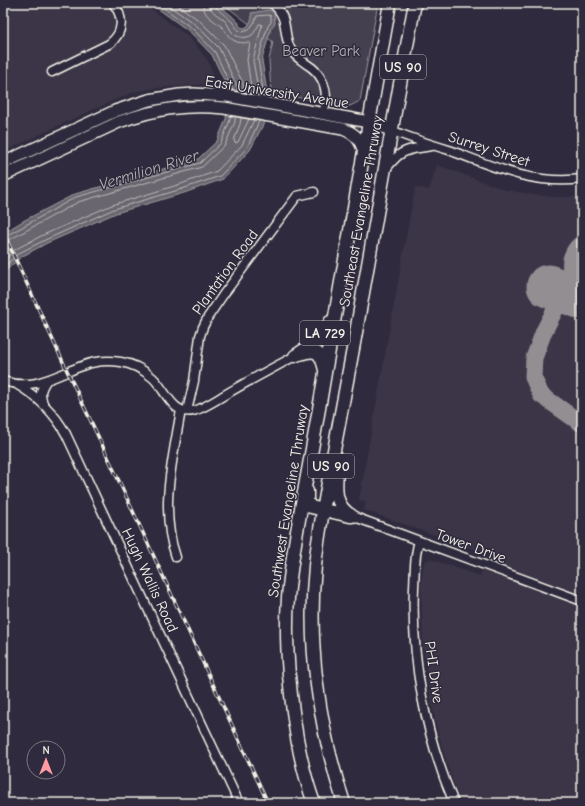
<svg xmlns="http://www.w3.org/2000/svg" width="585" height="806" viewBox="0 0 585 806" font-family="'Comic Neue',sans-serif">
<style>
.built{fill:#3b3647}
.green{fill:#454050;stroke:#9c989c}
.water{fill:#6a6670;stroke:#a19ea0}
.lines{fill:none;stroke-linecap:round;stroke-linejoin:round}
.shore{stroke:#bdb9b8;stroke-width:1}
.taxiway{stroke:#928e92;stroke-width:17}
.runway{stroke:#928e92;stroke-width:43}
.minor-casing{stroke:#f4f1e8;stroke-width:11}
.major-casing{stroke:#f4f1e8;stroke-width:14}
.highway-casing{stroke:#f4f1e8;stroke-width:15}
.minor{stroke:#2f2a3d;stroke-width:8}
.major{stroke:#2f2a3d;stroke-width:11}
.highway{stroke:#2f2a3d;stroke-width:12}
.rail-casing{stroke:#f4f1e8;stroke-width:3.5}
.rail{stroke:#2f2a3d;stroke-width:2;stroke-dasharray:6;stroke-linecap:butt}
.labels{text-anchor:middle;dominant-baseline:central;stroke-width:3;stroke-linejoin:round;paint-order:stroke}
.shield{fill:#2f2a3d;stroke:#b9b5b5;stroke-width:1}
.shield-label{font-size:14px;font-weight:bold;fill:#f4f1e8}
.park-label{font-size:15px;fill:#b7b3b3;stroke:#2f2a3d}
.street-label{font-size:15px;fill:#f4f1e8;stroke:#2f2a3d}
.water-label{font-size:16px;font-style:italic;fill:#b6b2b2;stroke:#2f2a3d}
</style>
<rect width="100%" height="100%" fill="#2f2a3d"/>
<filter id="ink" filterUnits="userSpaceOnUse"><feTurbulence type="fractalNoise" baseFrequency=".025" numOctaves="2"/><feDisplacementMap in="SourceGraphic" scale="8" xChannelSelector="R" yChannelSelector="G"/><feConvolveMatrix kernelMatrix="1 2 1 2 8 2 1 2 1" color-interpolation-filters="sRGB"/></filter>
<g filter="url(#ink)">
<!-- built -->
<path class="built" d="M3,3H143L190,38L208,61L214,76L212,84L156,88L134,92L92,110L3,152Z
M437,165L506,190L529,194L553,197H582V803H462L454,785L444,754L435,720L428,683L423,650L421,583L424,562L430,559L436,561L480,576L488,554L364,510L366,502L359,500L415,187L429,190Z"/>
<!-- green -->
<path class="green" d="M222,3H378L360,101L350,106L271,93L269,60L273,42Z"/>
<!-- water -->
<path class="water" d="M150,3H216L231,15L239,23V26L243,28L247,27L252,19L251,13L269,10L274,12L275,23L271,28L262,60L268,99L263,125L250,150L223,179L184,193L116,213L47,243L21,257L3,273V233L23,221L75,194L198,159L217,141L226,119L229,90L223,78L212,55L190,32Z"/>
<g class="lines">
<!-- shore -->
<path class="shore" d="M157,3L193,29L215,52L233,91
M165,3L196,25L219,48L237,86L238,91
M175,3L200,21L224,45L243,83L244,93
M203,3C203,6 203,9 205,12C209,19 217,22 222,27C227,32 228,38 235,41C240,44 246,42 250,43L247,60L252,94
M209,3C210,13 219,15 225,21C228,24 229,28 232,32C236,38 246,39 252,35C255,32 257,28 259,24H261L262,25L253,60L259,95
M214,3C215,10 229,17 233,23C237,28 236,29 242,32L249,30L255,21L257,16L268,15L271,16V22L268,26L265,35L258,59L264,96
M241,118L240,124L234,140L235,143L238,142L249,119
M3,236H6L76,197L200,163L221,143L230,120V116
M3,241L9,240L78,202L202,167L225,145L235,122V117
M3,261L16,249L43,235L112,205L181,184L217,171L242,145L254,120
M3,268L19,253L45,240L114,209L182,189L220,176L247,148L259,121"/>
<!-- taxiway -->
<path class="taxiway" d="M582,243C563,258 572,277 578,296L557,306L544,331L534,358L533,377L541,395L582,424"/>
<!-- runway -->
<path class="runway" d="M548,286L582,298"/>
<!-- minor casing -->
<g class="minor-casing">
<path id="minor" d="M272,3C290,19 282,30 290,48C294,56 301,60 308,65C319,72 326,84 326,98C326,103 324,109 323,114
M52,72L109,44C124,33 124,17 113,3
M391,130C409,138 429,144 449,150C494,167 532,185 582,179
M386,169C390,164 394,159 399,155C407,148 421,148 432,146
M3,381C34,391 54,376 82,366C94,361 107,360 121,362C133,364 144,370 153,378C166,390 172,415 193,411C203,409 219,398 228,393C250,380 273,368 295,356
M16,384C37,396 54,412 66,434L239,803
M43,404C40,394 40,390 46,381
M187,411L194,381L200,336L203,327L208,317L223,295L297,196L314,192
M352,516L582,601
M419,541C414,556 415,571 414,587C411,660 425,735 454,803
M176,557C159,509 173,459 181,410"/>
</g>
<!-- major casing -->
<g class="major-casing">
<path id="major" d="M3,163L115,111L149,100L179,95L194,94L227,96L358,120L369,122L391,130
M3,176L119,122C155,109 187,104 224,108L343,129C356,134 360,139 364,152"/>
</g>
<!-- highway casing -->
<g class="highway-casing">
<path id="highway" d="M300,354C318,348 321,353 325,370
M295,356C309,346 325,339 330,322
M337,469C336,488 333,505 352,516
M307,491V502L311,507L350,516
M314,803C299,762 293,719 289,675C287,650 286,624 288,598C291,559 299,520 306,481C313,445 319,409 325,373C346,249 369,126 390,3
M344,803C319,728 307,645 315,566C318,536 324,506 329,477C337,434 345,391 353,349C374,233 393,118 415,3"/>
</g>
<!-- minor -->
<use href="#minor" class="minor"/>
<!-- major -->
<use href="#major" class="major"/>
<!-- highway -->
<use href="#highway" class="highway"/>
<!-- rail casing -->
<g class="rail-casing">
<path id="rail" d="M3,232L69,375L106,453L268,803"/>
</g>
<!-- rail -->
<use href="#rail" class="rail"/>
</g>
</g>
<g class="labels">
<!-- shield labels -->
<g class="shield">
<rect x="380" y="55" width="46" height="24" rx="3"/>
<rect x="300" y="321" width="50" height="24" rx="3"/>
<rect x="308" y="454" width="46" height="24" rx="3"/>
</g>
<g class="shield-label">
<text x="403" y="67">US 90</text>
<text x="325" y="333">LA 729</text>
<text x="331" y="466">US 90</text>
</g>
<!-- park labels -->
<g class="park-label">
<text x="321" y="51">Beaver Park</text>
</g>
<!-- street labels -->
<g class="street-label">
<text transform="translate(277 92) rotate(9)">East University Avenue</text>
<text transform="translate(489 149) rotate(18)">Surrey Street</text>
<text transform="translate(361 211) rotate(-80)">Southeast Evangeline Thruway</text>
<text transform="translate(225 272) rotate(-54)">Plantation Road</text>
<text transform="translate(288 501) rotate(-81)">Southwest Evangeline Thruway</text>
<text transform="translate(471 546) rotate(20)">Tower Drive</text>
<text transform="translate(150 580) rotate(65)">Hugh Wallis Road</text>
<text transform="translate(434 672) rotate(82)">PHI Drive</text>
</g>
<!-- water labels -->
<g class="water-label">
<text transform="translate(149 170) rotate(-17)">Vermilion River</text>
</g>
</g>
<!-- margin -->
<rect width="585" height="806" fill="none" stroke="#2f2a3d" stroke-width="16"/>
<rect x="8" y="8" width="569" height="790" fill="none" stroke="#f4f1e8" stroke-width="1.5" filter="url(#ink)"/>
<!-- north arrow -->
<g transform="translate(46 760)"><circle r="19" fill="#2f2a3d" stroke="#7e7a81"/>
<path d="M0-3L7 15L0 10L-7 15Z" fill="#ff9aa2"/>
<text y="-6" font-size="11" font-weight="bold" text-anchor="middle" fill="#f4f1e8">N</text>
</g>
</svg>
